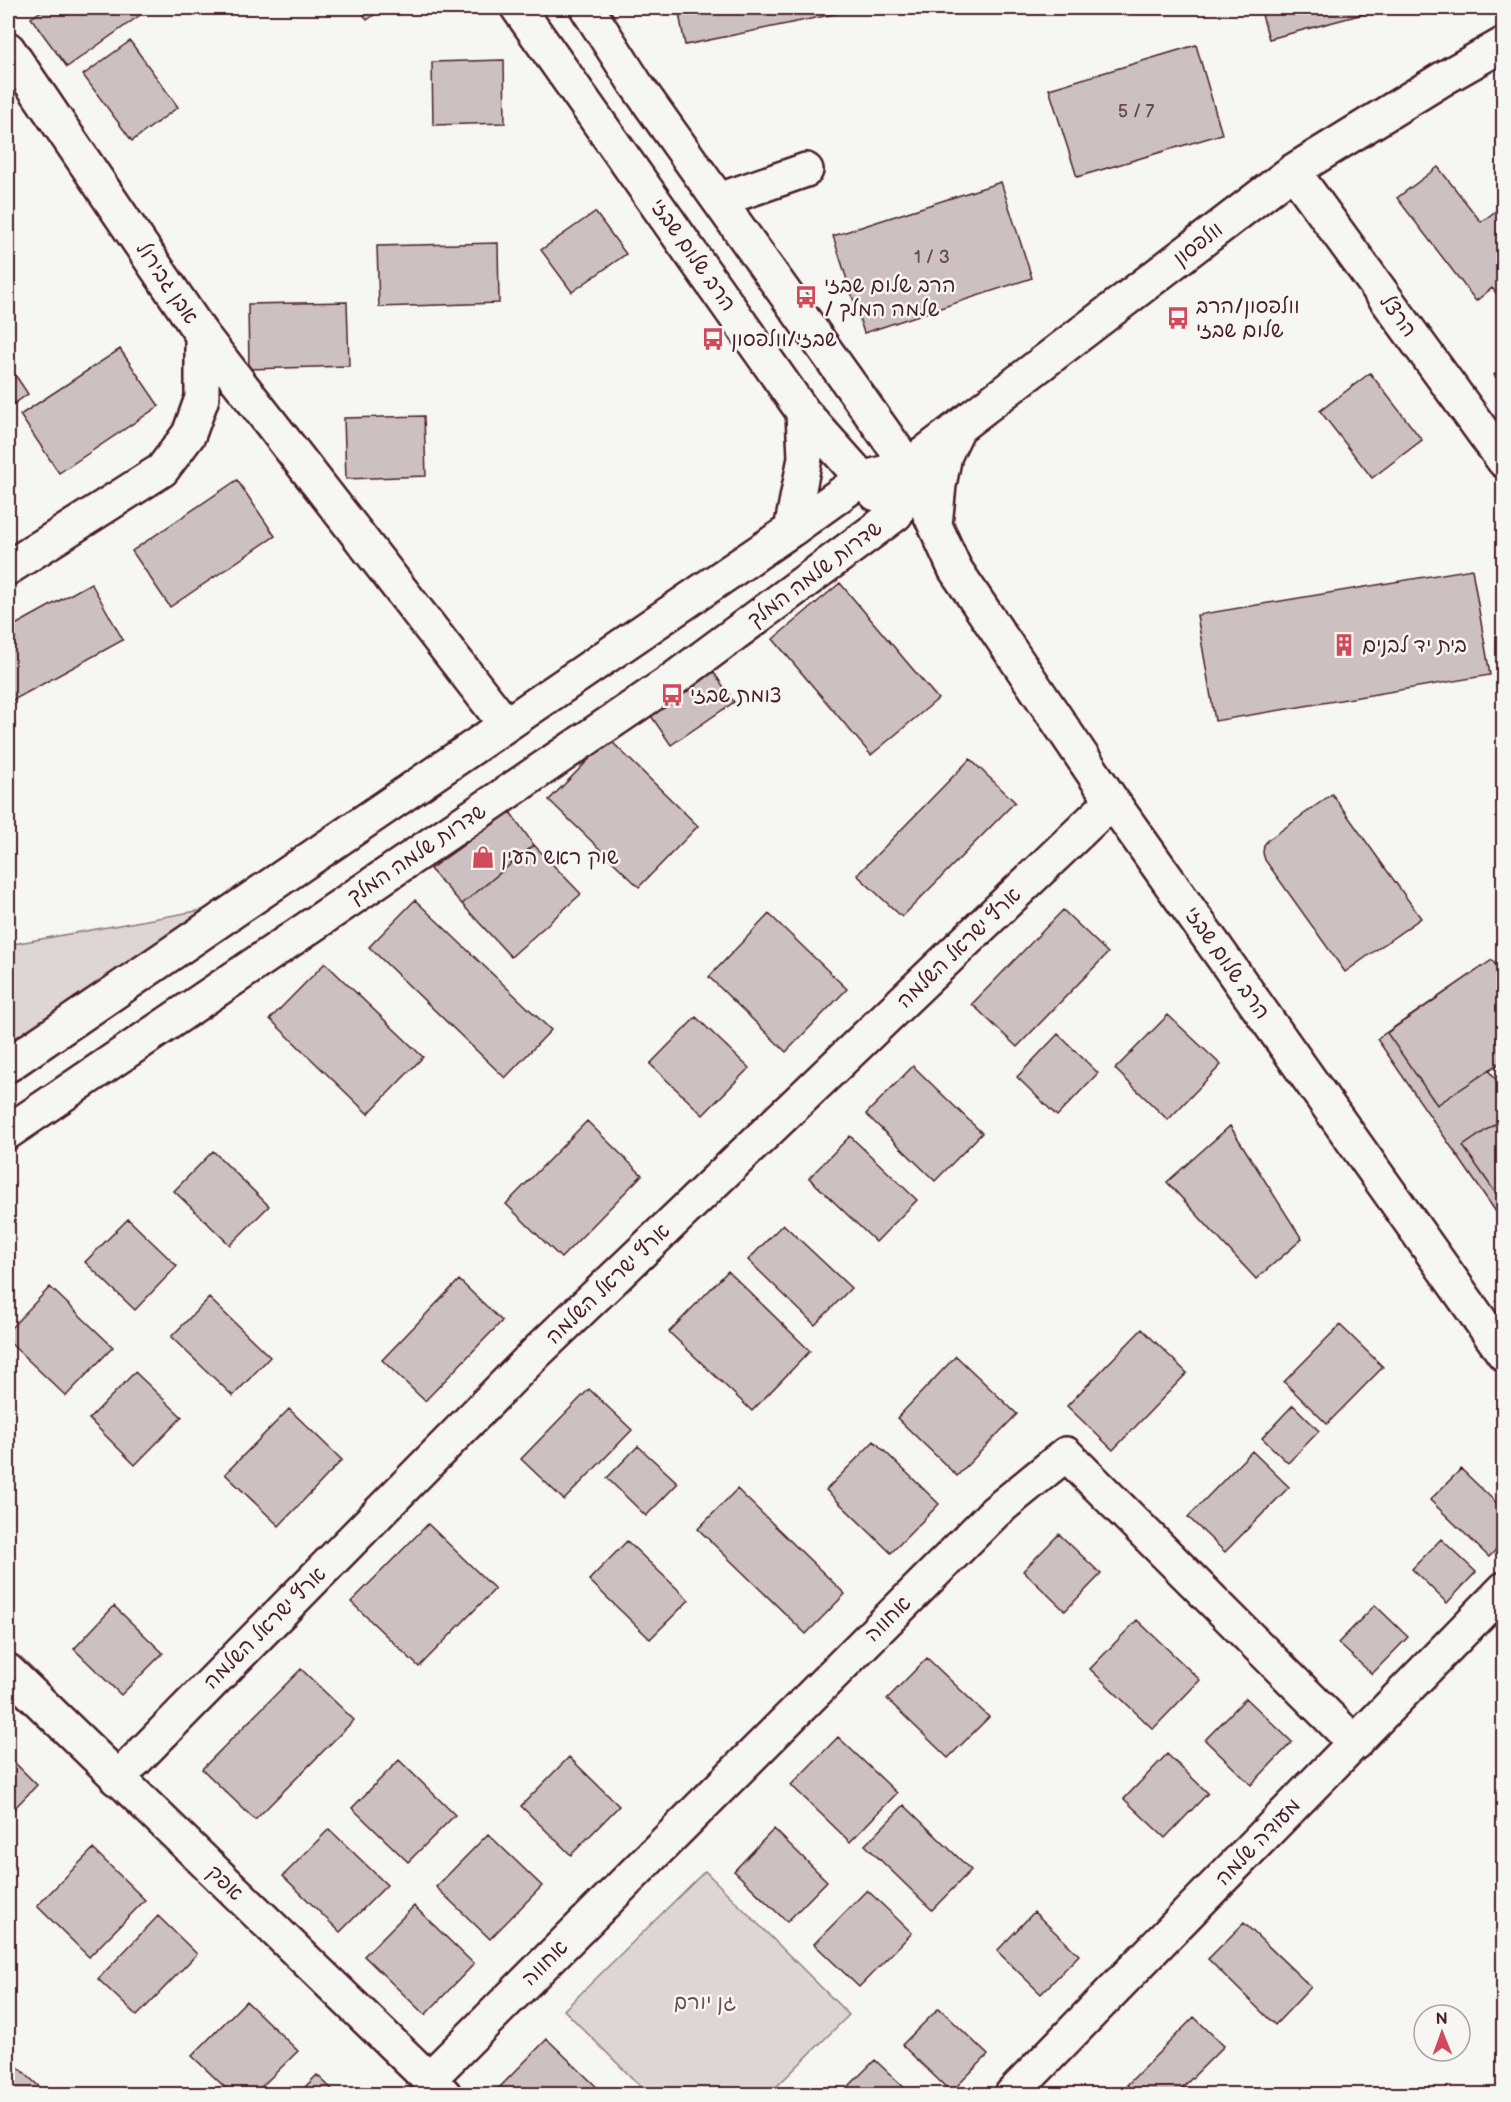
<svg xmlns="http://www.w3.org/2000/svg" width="1511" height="2102" viewBox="0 0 1511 2102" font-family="'Balsamiq Sans','Playpen Sans Hebrew',sans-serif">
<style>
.green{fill:#ddd6d5;stroke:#947a80;stroke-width:1.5}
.building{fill:#ccc1c0;stroke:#4a1f2b;stroke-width:1.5}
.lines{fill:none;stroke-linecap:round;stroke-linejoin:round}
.minor-casing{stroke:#4a1f2b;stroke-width:38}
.minor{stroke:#f6f6f2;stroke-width:33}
.labels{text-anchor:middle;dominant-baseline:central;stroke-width:5;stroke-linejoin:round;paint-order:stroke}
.number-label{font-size:18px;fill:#6a4850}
.street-label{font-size:21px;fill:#4a1f2b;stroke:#f6f6f2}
.poi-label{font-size:21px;fill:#4a1f2b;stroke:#f6f6f2;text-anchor:start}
.park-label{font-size:21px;fill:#6f4d56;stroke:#f6f6f2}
</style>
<rect width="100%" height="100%" fill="#f6f6f2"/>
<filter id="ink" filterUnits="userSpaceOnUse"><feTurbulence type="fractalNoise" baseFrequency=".0167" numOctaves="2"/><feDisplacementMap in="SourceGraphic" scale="12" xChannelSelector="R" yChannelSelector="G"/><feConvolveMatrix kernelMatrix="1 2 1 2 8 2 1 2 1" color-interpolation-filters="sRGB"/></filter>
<g filter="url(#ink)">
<!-- green -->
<path class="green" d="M247,902L8,1065V945Z
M705,1871L849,2015L769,2094H648L564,2010Z"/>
<!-- building -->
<path class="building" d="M46,8H150L67,67L31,18Z
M359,8H384L367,20Z
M678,8H839L840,13L685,45Z
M1260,8H1386L1269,39Z
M130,41L178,107L132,141L83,75Z
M1196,45L1222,134L1077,177L1049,89Z
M504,60L505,123L433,125L432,62Z
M1438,167L1481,222L1504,205V303L1492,288L1476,301L1397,198Z
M1001,182L1032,278L864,333L833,236Z
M595,212L626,254L572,292L541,250Z
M498,243L499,303L379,307L377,246Z
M347,302L349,366L249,369L248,304Z
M120,349L159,406L59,473L20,415Z
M8,364L28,394L8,408Z
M1504,368V387L1494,375Z
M1370,373L1422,440L1372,478L1320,411Z
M424,416L426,476L346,479L344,418Z
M237,480L275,536L170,607L132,551Z
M1472,569L1490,675L1215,721L1197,615Z
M91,583L123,640L8,703V629Z
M840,583L938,699L871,755L773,639Z
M710,667L734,702L671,745L647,710Z
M609,739L698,826L639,887L549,800Z
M970,759L1015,802L902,917L857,875Z
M1332,794L1421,918L1345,972L1265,860L1263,853L1264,845L1268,840Z
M510,812L534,845L462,904L430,869Z
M534,845L581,894L511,957L462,904Z
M415,900L551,1030L505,1078L369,947Z
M1063,910L1108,953L1017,1047L972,1004Z
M769,914L847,989L786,1052L709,977Z
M1492,960L1504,976V1060L1437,1105L1387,1033Z
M1492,960L1504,976V1060L1489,1070L1504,1091L1503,1222L1377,1039Z
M325,963L423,1057L368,1114L270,1019Z
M1168,1015L1221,1065L1168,1120L1115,1069Z
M696,1017L749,1068L703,1115L650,1064Z
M1058,1034L1098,1073L1057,1116L1017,1077Z
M913,1066L982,1133L935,1181L866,1114Z
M1504,1118V1205L1463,1146Z
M587,1121L642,1175L561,1258L506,1204Z
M1230,1126L1302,1239L1256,1279L1167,1182Z
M850,1136L917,1200L876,1242L809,1178Z
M213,1151L269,1206L230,1245L174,1191Z
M128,1219L177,1266L135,1310L85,1262Z
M783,1224L851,1288L815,1325L748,1260Z
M728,1271L810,1351L752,1411L669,1332Z
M459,1280L502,1321L425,1401L382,1360Z
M50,1287L113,1347L66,1396L8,1341V1331Z
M209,1298L270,1357L233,1396L171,1337Z
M1340,1325L1383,1367L1327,1424L1284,1382Z
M1142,1329L1187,1373L1113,1450L1067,1406Z
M956,1356L1017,1414L957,1476L897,1418Z
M135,1372L182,1417L135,1465L89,1419Z
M589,1389L632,1430L564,1500L521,1459Z
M1293,1405L1319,1431L1288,1463L1262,1438Z
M289,1409L342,1460L279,1526L225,1474Z
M874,1441L939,1504L891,1553L826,1490Z
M638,1446L678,1483L646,1516L607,1478Z
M1252,1451L1289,1487L1225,1552L1188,1517Z
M1461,1469L1504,1510V1542L1489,1557L1430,1500Z
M737,1489L845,1594L806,1634L698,1529Z
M428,1524L495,1589L419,1667L351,1602Z
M1059,1534L1101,1574L1065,1611L1023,1571Z
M1441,1539L1476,1572L1447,1603L1412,1569Z
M627,1541L689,1600L650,1639L589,1580Z
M1375,1605L1408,1637L1372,1674L1338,1643Z
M114,1606L163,1653L121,1695L74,1649Z
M1137,1620L1200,1680L1153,1729L1090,1669Z
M927,1658L989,1717L948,1758L887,1699Z
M301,1669L354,1720L255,1820L202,1769Z
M1246,1698L1292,1742L1251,1785L1205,1740Z
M838,1737L897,1793L850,1842L791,1785Z
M1167,1754L1208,1793L1165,1838L1124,1799Z
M8,1756L37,1785L8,1815Z
M569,1757L619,1806L571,1855L521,1806Z
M399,1760L455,1815L408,1862L352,1808Z
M904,1805L971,1870L932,1910L865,1845Z
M329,1829L387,1885L340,1932L283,1876Z
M774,1829L827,1881L787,1922L734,1871Z
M488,1834L542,1886L490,1939L436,1887Z
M93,1849L145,1900L89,1957L37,1906Z
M867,1890L912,1933L859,1987L814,1944Z
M414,1906L474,1964L425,2015L364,1956Z
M1034,1912L1079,1955L1041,1994L997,1951Z
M158,1916L197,1954L137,2016L98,1979Z
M1244,1923L1311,1987L1275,2025L1208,1959Z
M246,2001L298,2051L254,2094H232L192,2056Z
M939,2008L988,2055L951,2092L902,2045Z
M1194,2017L1224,2046L1176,2094H1137L1127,2085Z
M547,2039L604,2094H502L497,2090Z
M875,2060L911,2094H841Z
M16,2065L47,2094H8V2073Z
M317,2075L337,2094H298Z"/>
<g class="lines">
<!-- minor casing -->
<g class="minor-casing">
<path id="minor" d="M518,8L803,412L876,494
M587,8L635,83L908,466L955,569L1112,801L1504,1354
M8,49L202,335V398L189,434L162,470L8,568
M1293,171L1504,461
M719,200L806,170
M202,335L506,725
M935,525L939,485L945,455L958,428
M791,530L805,458L803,412
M8,1065L791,530L862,479L908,466L1293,171L1444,78L1504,44
M8,1132L667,684L896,514L908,466
M8,1671L444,2094
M117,1779L537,1352L1112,801
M429,2079L995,1512L1066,1454L1355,1743
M1012,2094L1504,1589"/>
</g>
<!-- minor -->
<use href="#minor" class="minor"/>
</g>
</g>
<!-- icons -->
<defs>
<g id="bus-bare" transform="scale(1.8)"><path d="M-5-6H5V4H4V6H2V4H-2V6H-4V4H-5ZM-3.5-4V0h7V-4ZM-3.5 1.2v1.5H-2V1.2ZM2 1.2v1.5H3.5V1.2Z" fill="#d1495b" stroke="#f6f6f2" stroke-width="2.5" paint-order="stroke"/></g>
<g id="building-bare" transform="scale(1.8)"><path d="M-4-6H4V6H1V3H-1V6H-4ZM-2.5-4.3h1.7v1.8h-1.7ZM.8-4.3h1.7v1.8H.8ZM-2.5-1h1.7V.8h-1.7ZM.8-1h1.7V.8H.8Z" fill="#d1495b" stroke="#f6f6f2" stroke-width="2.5" paint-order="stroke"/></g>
<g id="shop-bare" transform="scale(1.8)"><path d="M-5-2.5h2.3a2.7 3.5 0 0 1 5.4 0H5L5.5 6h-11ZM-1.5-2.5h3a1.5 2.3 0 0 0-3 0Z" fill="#d1495b" stroke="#f6f6f2" stroke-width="2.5" paint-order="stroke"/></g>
</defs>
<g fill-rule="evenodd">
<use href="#bus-bare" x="806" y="297"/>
<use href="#bus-bare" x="1178" y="318"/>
<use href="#bus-bare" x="713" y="339"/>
<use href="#building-bare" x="1344" y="645"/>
<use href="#bus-bare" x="672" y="695"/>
<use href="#shop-bare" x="483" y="857"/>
</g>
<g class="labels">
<!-- number labels -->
<g class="number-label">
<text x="1136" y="111">5 / 7</text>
<text x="932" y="257">1 / 3</text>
</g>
<!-- street labels -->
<g class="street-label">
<text transform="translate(1198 244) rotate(-38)">וולפסון</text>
<text transform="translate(693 255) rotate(55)">הרב שלום שבזי</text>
<text transform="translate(167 283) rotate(56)">אבן גבירול</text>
<text transform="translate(1398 316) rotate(54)">הרצל</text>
<text transform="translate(815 574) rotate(-37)">שדרות שלמה המלך</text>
<text transform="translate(417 854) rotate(-34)">שדרות שלמה המלך</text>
<text transform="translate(959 948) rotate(-44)">ארץ ישראל השלמה</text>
<text transform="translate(1227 963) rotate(55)">הרב שלום שבזי</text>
<text transform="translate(608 1284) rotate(-44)">ארץ ישראל השלמה</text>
<text transform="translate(888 1619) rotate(-45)">אחווה</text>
<text transform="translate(265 1628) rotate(-45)">ארץ ישראל השלמה</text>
<text transform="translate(1258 1842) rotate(-46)">מעודה שלמה</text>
<text transform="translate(225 1883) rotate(44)">אפק</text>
<text transform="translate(545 1963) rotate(-45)">אחווה</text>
</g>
<!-- poi labels -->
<g class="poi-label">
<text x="824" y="285">הרב שלום שבזי<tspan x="824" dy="24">/ שלמה המלך</tspan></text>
<text x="1196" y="306">וולפסון/הרב<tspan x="1196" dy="24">שלום שבזי</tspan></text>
<text x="731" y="339">שבזי/וולפסון</text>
<text x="1362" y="645">בית יד לבנים</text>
<text x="690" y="695">צומת שבזי</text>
<text x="501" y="857">שוק ראש העין</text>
</g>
<!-- park labels -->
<g class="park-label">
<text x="705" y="2002">גן יורם</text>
</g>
</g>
<!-- margin -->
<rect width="1511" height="2102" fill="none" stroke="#f6f6f2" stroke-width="30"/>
<rect x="15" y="15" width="1481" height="2072" fill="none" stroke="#4a1f2b" stroke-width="2" filter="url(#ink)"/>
<!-- north arrow -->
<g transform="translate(1442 2033) rotate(359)"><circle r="28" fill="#f6f6f2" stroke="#b1a0a2" stroke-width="1.5"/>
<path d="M0-4.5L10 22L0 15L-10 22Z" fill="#d1495b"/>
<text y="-9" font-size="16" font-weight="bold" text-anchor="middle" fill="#4a1f2b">N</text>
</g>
</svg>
